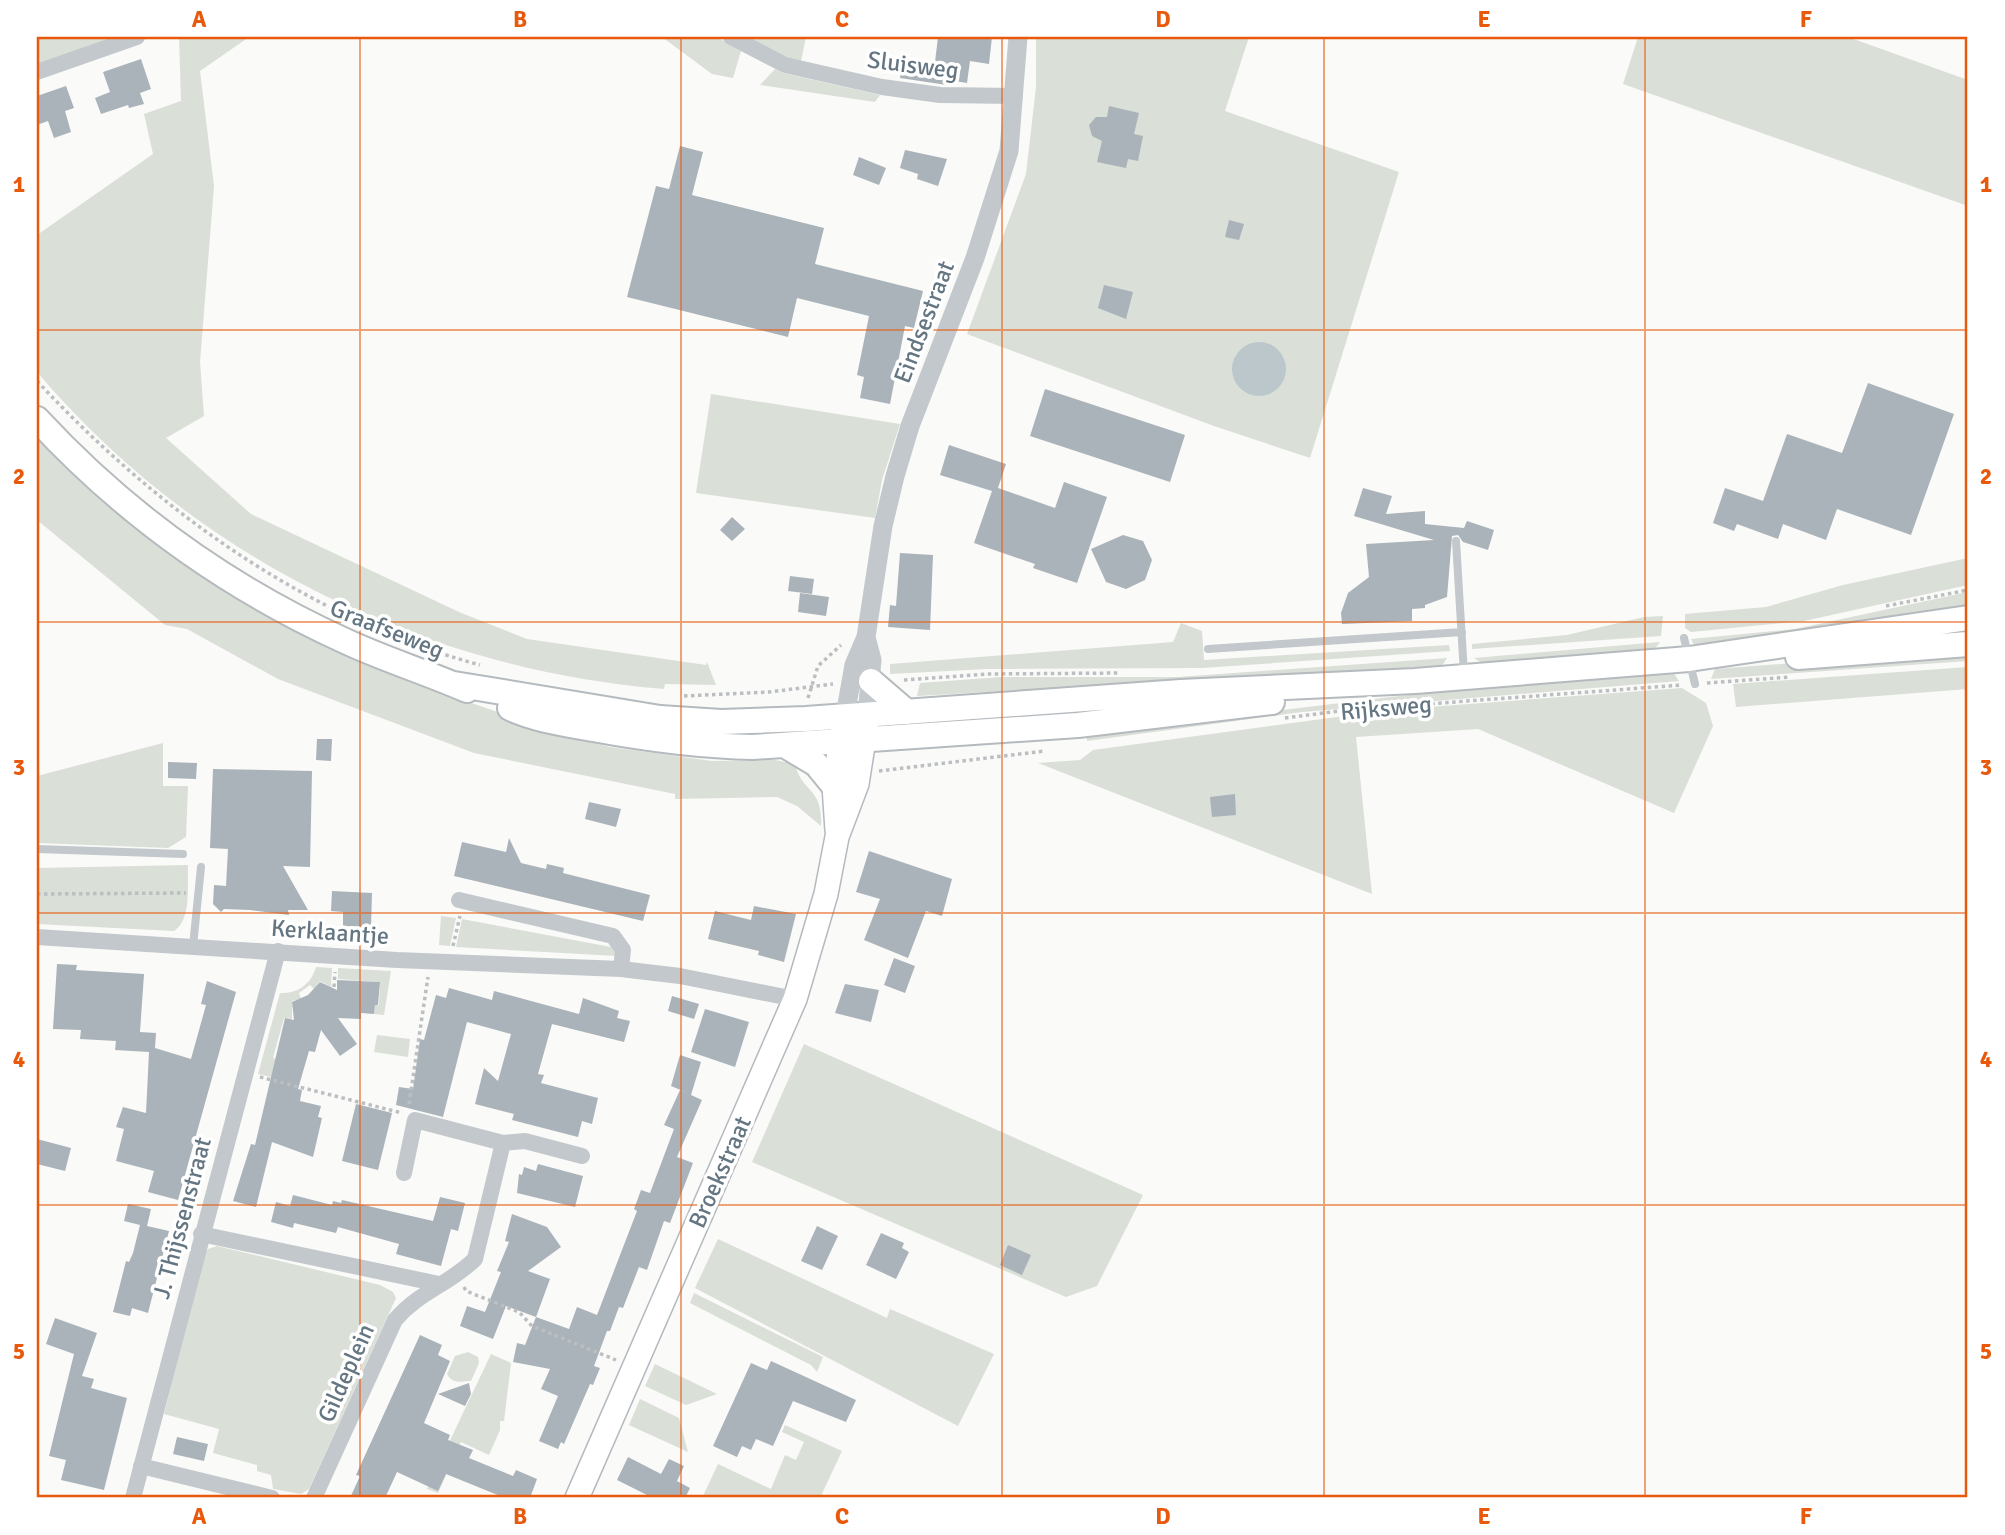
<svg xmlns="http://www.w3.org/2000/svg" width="2005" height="1535" viewBox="0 0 2005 1535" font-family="Signika,sans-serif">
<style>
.green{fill:#dadfd7;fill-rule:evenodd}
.water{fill:#bbc7cb}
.building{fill:#aab3b9}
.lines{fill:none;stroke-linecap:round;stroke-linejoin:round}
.secondary-casing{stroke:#b3babf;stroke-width:26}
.primary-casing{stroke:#b5babe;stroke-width:28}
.path{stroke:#bbbfc2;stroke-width:3.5;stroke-dasharray:3.5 3.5;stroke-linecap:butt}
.service{stroke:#c3c8cc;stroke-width:8}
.minor{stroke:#c3c8cc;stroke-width:16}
.tertiary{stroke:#c3c8cc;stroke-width:19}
.secondary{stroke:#fff;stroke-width:23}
.primary{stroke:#fff;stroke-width:24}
.grid{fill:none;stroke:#e8590c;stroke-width:2;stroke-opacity:0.55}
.labels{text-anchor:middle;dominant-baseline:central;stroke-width:7;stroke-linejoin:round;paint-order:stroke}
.street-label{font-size:24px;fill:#657683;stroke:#fff}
.neatline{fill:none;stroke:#e8590c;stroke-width:2.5}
.grid-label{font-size:23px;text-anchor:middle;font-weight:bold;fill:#e8590c}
</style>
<rect width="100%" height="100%" fill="#fafaf8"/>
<!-- green -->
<path class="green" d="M37,37H119L37,65Z
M179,37H249L200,71L214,186L200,362L204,416L166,438L251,514L459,612L527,639L706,665L707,662L716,685L665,684L664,689C422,669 195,558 37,372V235L153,154L144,114L181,101Z
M662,37H717L741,51L733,78L712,74Z
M746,37H806L801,61L788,58Z
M1036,37H1249L1225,111L1399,172L1310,458L1214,426L967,334L1026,174L1036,87ZM1241,349L1278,386L1269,393L1235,356Z
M1638,37H1848L1968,80V206L1623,84Z
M775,69L783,73L880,95L875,102L760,85Z
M711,394L900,424L882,480L875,518L696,493Z
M37,436L84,483L134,525L457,698L512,717L553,726L585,741L610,747L712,761L775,760L795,764C802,794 823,786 821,826L797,806L777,797L675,799V794L474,753L278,679L187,629L165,625L37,520Z
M1968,558V585L1804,621L1691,632L1685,628V614L1766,607L1843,585Z
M1968,592V611L1695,647L1691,639L1795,629Z
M1663,616L1661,636L1472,649V644L1567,635L1644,617Z
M1181,623L1202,631L1204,660L1449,645L1450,651L1202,668L987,669L890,674V664L1173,642Z
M1660,642L1653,651L1482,663L1474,658Z
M1968,650V661L1711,679L1715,669Z
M1447,658L1442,666L917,696L920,683L1001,677H1178Z
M1968,667V689L1736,707L1733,684Z
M1673,672L1679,681L1302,712L1087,741V737L1114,730L1458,689Z
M1682,688L1706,703L1713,726L1674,813L1478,729L1356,737L1372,894L1038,763L1080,760L1093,750L1389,710Z
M163,743V786H188L186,837L168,848L37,843V776Z
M188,865C187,885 192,919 174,931L37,924V868Z
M441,916L456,918L450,946L439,945Z
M462,919L611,947L617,956L456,947Z
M316,967L332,968L331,987L320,981L314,989L310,985L299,993L301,999L292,1001V1019L284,1018L273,1058L288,1063L283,1080L258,1074L280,993C298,994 311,984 316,967Z
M338,968L391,971L384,1015L374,1014L375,1005H379L380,982L338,979Z
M377,1035L410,1039L408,1057L374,1052Z
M804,1044L1143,1195L1097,1286L1066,1297L752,1162Z
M718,1239L887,1318L890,1309L994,1354L958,1426L695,1288Z
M217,1246L380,1285L393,1292L396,1298L309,1489L301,1494L273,1489L271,1475L257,1471V1465L213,1453L219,1429L164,1414L202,1258L208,1249Z
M694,1293L823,1357L817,1372L811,1365L690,1303Z
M468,1352L478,1357L479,1363L471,1381C462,1381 453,1385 447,1374L455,1356Z
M491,1354L511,1363L504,1421H500V1430L489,1455L461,1442L438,1493L427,1489Z
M655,1364L717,1394L686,1405L645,1386Z
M640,1399L679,1418L688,1452L629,1425Z
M785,1425L842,1451L820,1498H702L718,1464L771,1489L785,1455L796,1460L804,1442L782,1432Z"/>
<!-- water -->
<path class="water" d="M1232 369a27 27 0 1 1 54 0a27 27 0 1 1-54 0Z"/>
<!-- building -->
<path class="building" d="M938,37H992L989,64L970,61L967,83L955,81L954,85H947L900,78L903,57L935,62Z
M141,59L151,89L140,93L144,104L129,108L128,105L101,114L95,98L110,92L103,72Z
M66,86L74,108L65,111L71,132L54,138L48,121L37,125V96Z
M1109,106L1139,113L1134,134L1143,136L1138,161L1128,159L1126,168L1097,162L1102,141L1092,136L1089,125L1096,117H1107Z
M680,146L703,152L692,195L824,228L815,264L923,291L914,328L905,326L890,404L860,398L864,377L857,375L869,316L797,298L788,337L627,297L656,186L669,189Z
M905,150L947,159L938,186L917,179L918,174L900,168Z
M859,157L886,168L879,185L853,175Z
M1229,220L1244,224L1239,240L1225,237Z
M1104,285L1133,292L1126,319L1098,308Z
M1868,383L1954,414L1911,535L1837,509L1826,540L1783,524L1778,539L1737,524L1734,531L1713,523L1725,488L1763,501L1787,434L1842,453Z
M1045,389L1185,435L1170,482L1030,436Z
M949,445L1006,464L998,488L1055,508L1064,482L1107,497L1077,583L1033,568L1035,564L974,543L992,491L940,475Z
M1363,488L1392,496L1386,514L1425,511V524L1464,528L1467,521L1494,530L1488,550L1463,542L1458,535L1452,536L1447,597L1425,605V608L1412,609V621L1342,624L1341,613L1348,593L1369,577L1366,544L1434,540L1354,516Z
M732,517L745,529L732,541L720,530Z
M1123,535L1143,541L1152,560L1145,580L1126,589L1106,582L1091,549Z
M900,553L933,555L930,630L888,627L890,605L896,606Z
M790,576L814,579L812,594L788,591Z
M800,593L829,597L826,616L798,612Z
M317,739H332L331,761L316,760Z
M168,762L197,763L196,779L168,778Z
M213,769L312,771L310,867L283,866L308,910H288L289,915L250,910L224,909L221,912L213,904L214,885L226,886L228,849L210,848Z
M1235,794L1236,815L1212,817L1210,797Z
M589,802L621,809L616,827L585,819Z
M509,838L521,863L546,869L547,864L564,868L563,873L650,895L643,921L454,876L462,842L506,852Z
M869,851L952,879L942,916L926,911L908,958L864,940L880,899L856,892Z
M332,891L372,893L371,927L343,926V912L331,911Z
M754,906L796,914L784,962L758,955L759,951L708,939L715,911L751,920Z
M894,958L915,966L905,993L884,985Z
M57,964L77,965L76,970L144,974L140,1032L156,1033L155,1048L191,1059L206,1005L201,1004L207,981L236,992L178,1200L148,1192L154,1171L116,1161L124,1129L116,1127L123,1107L146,1113L149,1052L115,1050L116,1041L80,1039L81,1030L53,1029Z
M337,980L380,982L378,1005H375L374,1014L361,1013V1019L338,1018L357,1044L340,1056L321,1030L315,1052L309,1051L298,1089L302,1090L300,1101L321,1106L318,1117L322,1118L313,1157L272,1142L256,1207L233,1201L251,1144L255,1145L285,1018L294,1020L292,1002L308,995L320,982L337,990Z
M845,984L879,990L871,1022L835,1013Z
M449,988L492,1000L494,991L579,1014L583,998L619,1011L617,1018L630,1021L624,1042L552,1024L538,1074L544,1075L541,1083L598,1098L592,1124L582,1121L578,1137L512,1120L514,1114L475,1104L484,1068L498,1081L511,1034L467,1022L443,1117L396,1105L399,1087L413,1089L420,1039L424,1040L436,995L446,998Z
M672,996L699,1004L694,1019L668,1011Z
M705,1009L749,1022L735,1067L691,1052Z
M680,1055L701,1062L691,1095L702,1100L677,1157L693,1163L670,1223L664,1221L647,1270L639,1267L623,1308L619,1307L610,1331H607L594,1366L600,1368L593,1385L590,1384L564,1444L561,1442L558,1449L539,1441L558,1396L541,1389L550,1369L513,1362L517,1343L525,1345L536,1317L569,1329L577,1307L597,1315L637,1211L634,1209L641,1190L650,1193L674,1129L664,1125L680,1090L690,1094L671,1086Z
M356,1104L392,1113L378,1170L342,1161Z
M37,1139L71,1148L65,1171L37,1164Z
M538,1164L583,1176L575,1207L517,1193L519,1174L522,1175L524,1167L536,1171Z
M293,1195L332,1205L333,1201L341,1203L342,1200L433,1221L440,1197L465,1203L458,1231L451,1229L441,1266L396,1254L399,1244L374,1237L338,1227L336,1233L294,1223L293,1228L271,1222L276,1202L290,1206Z
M128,1204L151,1209L147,1226L169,1231L148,1313L132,1308L130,1316L113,1312L126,1261L129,1262L133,1253L140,1225L124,1221Z
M512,1214L547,1227L561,1247L528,1271L550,1279L536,1317L506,1306L493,1339L460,1326L467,1306L485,1312L501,1272L497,1271L509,1242L505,1241Z
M817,1226L838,1236L822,1270L801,1261Z
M881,1233L904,1243L902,1248L909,1252L896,1279L866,1265Z
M1008,1245L1031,1255L1022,1275L1000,1265Z
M55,1318L97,1333L82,1376L94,1379L91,1388L127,1398L104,1490L61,1480L66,1460L49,1456L74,1354L46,1344Z
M420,1335L442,1345L438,1355L450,1361L424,1423L450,1435L448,1440L473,1450L469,1458L513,1476L516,1470L537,1479L530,1498H505L446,1474L438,1491L397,1472L385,1498H350L360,1476L356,1475Z
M771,1361L856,1400L846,1422L793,1401L773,1446L756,1439L751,1450L742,1446L737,1457L713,1446L751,1363L767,1370Z
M469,1383L471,1394L465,1406L438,1394Z
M177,1437L208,1444L204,1461L173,1454Z
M628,1457L661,1474L669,1459L684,1466L677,1481L690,1488L685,1498H653L617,1480Z"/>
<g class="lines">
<!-- secondary casing -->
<g class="secondary-casing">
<path id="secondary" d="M837,830L834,786L843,725
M577,1498L795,999L826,894L837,837L857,784L867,720"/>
</g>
<!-- primary casing -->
<g class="primary-casing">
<path id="primary" d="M37,419C123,512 227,587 343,640C383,659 426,672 467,690
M1798,657L1968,644
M871,681L907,712
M454,684L660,718L721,722L806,719L1181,692L1415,681L1689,659L1968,618
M510,708C535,720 566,724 593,729C647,739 699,746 753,747L1078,725L1272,702
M786,746L816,764L834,786"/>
</g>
<!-- path -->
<path class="path" d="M37,381C158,511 306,618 480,665
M1886,606L1968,590
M904,680L987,674L1120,673
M1707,683L1790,677
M684,696L769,692L833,684
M808,698L818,666L841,645
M1285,718L1347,710L1682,685
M879,771L1045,751
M37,894L186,893
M453,946L460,916
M334,987L335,972
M260,1077L402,1113
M409,1104L428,977
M464,1287L466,1291L519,1312L532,1326L616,1360"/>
<!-- service -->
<path class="service" d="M1456,541L1464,674
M1684,638L1695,684
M1208,649L1462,632
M37,849L183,854
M193,946L201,867"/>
<!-- minor -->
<path class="minor" d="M731,37L785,65L882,87L940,95L1015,96
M37,72L137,37
M459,900L613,936L623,950L621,969
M37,937L397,960L621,969L680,976L795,999
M404,1173L415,1120L503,1143L525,1141L582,1156
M201,1234L439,1284
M141,1466L272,1498
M133,1498L278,951
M314,1498L395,1320C420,1291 450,1284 475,1259L503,1143"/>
<!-- tertiary -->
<path class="tertiary" d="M866,637L872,660L867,715
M845,716L854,665L866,637L883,526L895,476L910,426L975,258L1009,151L1018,37"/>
<!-- secondary -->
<use href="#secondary" class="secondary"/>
<!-- primary -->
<use href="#primary" class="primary"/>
</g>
<!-- grid -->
<path class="grid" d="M360,37V1498M681,37V1498M1002,37V1498M1324,37V1498M1645,37V1498M37,330H1968M37,622H1968M37,913H1968M37,1205H1968"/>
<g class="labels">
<!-- street labels -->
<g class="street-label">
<text transform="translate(913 65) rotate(7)">Sluisweg</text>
<text transform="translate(924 322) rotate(-69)">Eindsestraat</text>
<text transform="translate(387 629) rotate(22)">Graafseweg</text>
<text transform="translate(1386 708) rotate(-5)">Rijksweg</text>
<text transform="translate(330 932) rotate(4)">Kerklaantje</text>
<text transform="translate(720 1172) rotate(-66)">Broekstraat</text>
<text transform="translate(182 1218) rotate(-75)">J. Thijssenstraat</text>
<text transform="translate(346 1373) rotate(-66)">Gildeplein</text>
</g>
</g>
<!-- border -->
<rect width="2005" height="1535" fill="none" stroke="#ffffff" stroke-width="77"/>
<rect x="38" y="38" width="1928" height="1458" class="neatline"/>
<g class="grid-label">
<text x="199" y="27">A</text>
<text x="520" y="27">B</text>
<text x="842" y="27">C</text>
<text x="1163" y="27">D</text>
<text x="1484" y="27">E</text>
<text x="1806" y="27">F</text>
<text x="19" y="192">1</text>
<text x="1986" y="192">1</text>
<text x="19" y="484">2</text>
<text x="1986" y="484">2</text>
<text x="19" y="775">3</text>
<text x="1986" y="775">3</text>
<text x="19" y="1067">4</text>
<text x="1986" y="1067">4</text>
<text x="19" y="1359">5</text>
<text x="1986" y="1359">5</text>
<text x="199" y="1524">A</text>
<text x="520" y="1524">B</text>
<text x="842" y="1524">C</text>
<text x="1163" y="1524">D</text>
<text x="1484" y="1524">E</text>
<text x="1806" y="1524">F</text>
</g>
</svg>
